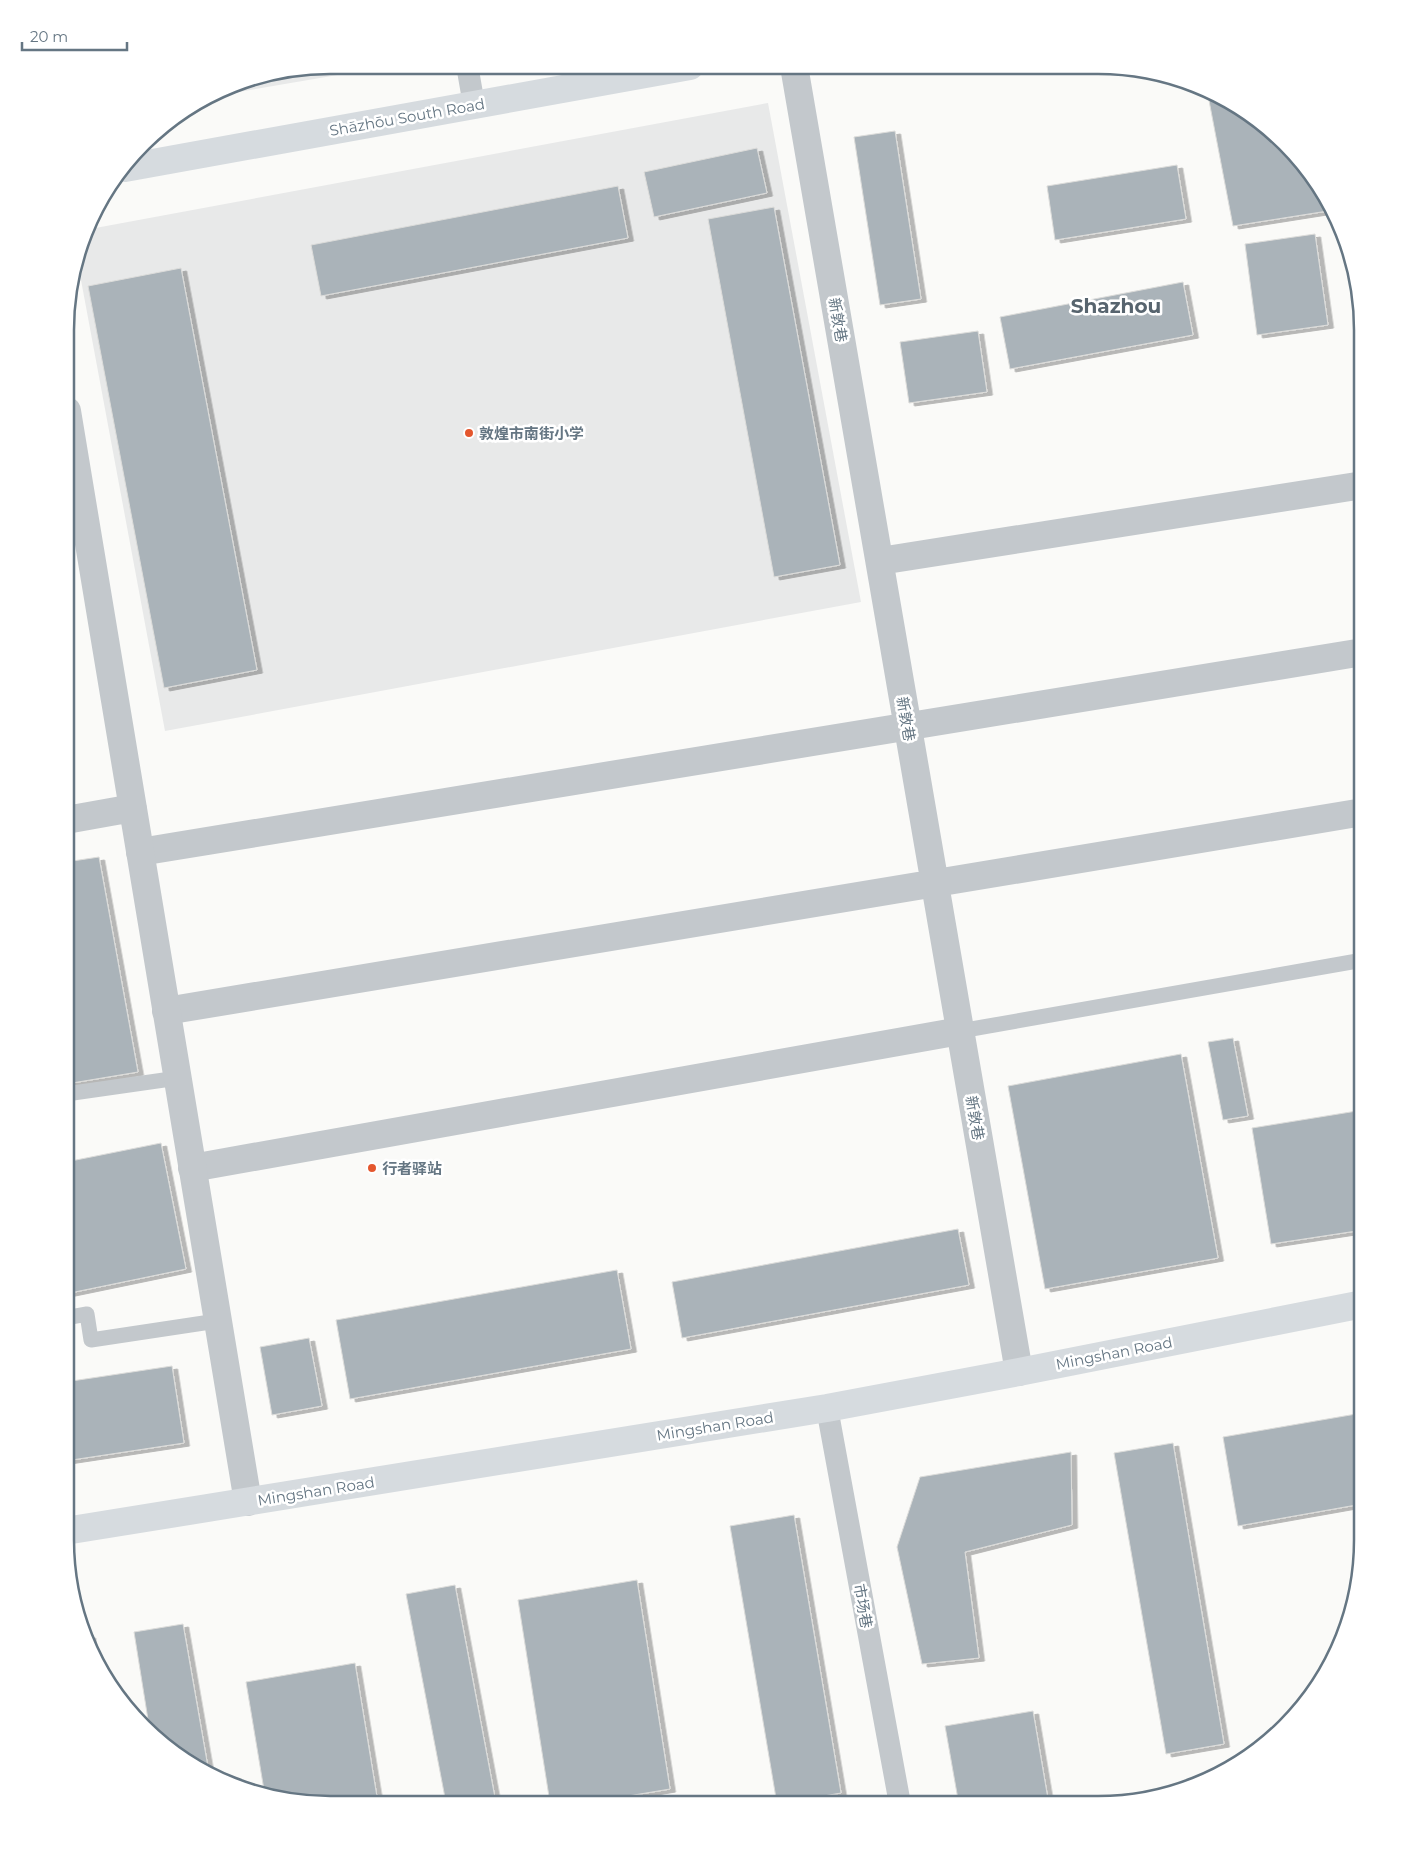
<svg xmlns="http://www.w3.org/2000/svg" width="1428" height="1870" viewBox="0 0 1428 1870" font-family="Montserrat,'Noto Sans SC',sans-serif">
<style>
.built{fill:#e8e9e9}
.building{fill:#aab3b9;stroke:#dcdcda;filter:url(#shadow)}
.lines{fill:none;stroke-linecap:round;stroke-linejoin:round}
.service{stroke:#c3c8cc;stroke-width:15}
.pedestrian{stroke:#c3c8cc;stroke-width:22}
.minor{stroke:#c3c8cc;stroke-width:28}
.tertiary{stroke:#c3c8cc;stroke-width:28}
.secondary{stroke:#d6dbdf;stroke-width:28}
.primary{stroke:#d6dbdf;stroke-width:28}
.poi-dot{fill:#e4572e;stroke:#fff;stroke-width:2}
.labels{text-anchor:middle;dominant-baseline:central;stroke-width:5;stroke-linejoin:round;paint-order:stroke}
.street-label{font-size:15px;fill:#657683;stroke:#fff}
.poi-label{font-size:15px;font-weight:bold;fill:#657683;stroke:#fff;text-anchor:start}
.district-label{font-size:20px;font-weight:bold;fill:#57646e;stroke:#fff}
.rim{fill:none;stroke:#657683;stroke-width:2.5}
</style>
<defs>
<filter id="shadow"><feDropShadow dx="5.5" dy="3" stdDeviation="0" flood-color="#0004"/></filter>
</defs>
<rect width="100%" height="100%" fill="#fafaf8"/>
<!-- built -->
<path class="built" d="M330,65H396L215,96L244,79Z
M768,103L861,602L165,731L78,264L90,229Z"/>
<!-- building -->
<path class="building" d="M1207,90L1259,120L1274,134L1277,148L1288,147L1297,155L1334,210L1233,226Z
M895,131L921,299L880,305L854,137Z
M757,148L767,193L654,217L644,172Z
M1177,165L1186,219L1055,240L1047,186Z
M618,186L628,238L321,296L311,245Z
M774,207L840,565L774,577L708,219Z
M1315,234L1328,325L1257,335L1245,244Z
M181,268L257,670L164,688L88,286Z
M1183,282L1193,335L1010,369L1000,317Z
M978,331L987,392L909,403L900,342Z
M99,857L138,1072L66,1084V862Z
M1233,1038L1248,1116L1223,1120L1208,1042Z
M1181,1054L1218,1258L1045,1289L1008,1086Z
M1363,1110V1230L1271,1244L1252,1128Z
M161,1143L186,1269L65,1294L66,1162Z
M958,1229L969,1285L682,1338L672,1282Z
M617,1270L631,1349L350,1399L336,1320Z
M309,1338L322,1406L272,1415L260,1347Z
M172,1366L184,1443L65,1461V1382Z
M1362,1413V1504L1238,1526L1223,1437Z
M1173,1443L1224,1744L1166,1754L1114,1453Z
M1071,1452L1072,1525L965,1552L979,1658L922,1664L897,1547L920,1477Z
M794,1515L841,1793L777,1804L730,1526Z
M637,1580L670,1789L580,1804L550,1803L518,1600Z
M455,1585L496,1803H446L406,1594Z
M183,1624L209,1773L182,1760L150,1732L134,1632Z
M90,1635L93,1659L84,1636Z
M355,1663L378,1803H296L265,1796L246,1682Z
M1033,1711L1049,1805H959L945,1726Z"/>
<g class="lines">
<!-- service -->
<path class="service" d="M960,1031L1363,960
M66,1094L178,1078
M65,1318L87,1314L91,1340L217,1321"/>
<!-- pedestrian -->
<path class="pedestrian" d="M467,65L474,105
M827,1408L900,1804"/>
<!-- minor -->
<path class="minor" d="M794,66L1019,1372
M880,561L1363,485
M140,852L1363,652
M166,1011L1363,812
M192,1168L960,1031"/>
<!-- tertiary -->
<path class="tertiary" d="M67,411L248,1502
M66,820L133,808"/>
<!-- secondary -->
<path class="secondary" d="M125,168L690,66"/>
<!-- primary -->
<path class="primary" d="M65,1531L827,1408L1019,1372L1363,1304"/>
</g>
<!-- markers -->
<g class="poi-dot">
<circle cx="469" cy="433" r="5"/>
<circle cx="372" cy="1168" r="5"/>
</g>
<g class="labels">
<!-- street labels -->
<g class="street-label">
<text transform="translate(407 117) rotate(-10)">Shāzhōu South Road</text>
<text transform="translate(838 320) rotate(80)">新敦巷</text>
<text transform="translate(906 719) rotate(80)">新敦巷</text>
<text transform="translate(975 1118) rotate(80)">新敦巷</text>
<text transform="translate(1114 1353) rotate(-11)">Mingshan Road</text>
<text transform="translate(715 1426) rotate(-9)">Mingshan Road</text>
<text transform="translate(316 1491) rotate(-9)">Mingshan Road</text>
<text transform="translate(863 1606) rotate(80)">市场巷</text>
</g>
<!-- poi labels -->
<g class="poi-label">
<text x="479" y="433">敦煌市南街小学</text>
<text x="382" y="1168">行者驿站</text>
</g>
<!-- district labels -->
<g class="district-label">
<text x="1116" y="306">Shazhou</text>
</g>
</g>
<!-- crop -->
<path d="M0 0H1428V1870H0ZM330 74H1098A256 256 0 0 1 1354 330V1540A256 256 0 0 1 1098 1796H330A256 256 0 0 1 74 1540V330A256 256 0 0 1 330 74Z" fill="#fff" fill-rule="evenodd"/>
<path class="rim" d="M330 74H1098A256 256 0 0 1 1354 330V1540A256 256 0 0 1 1098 1796H330A256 256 0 0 1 74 1540V330A256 256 0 0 1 330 74Z"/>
<!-- scale -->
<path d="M22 42v8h105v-8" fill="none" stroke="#657683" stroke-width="2.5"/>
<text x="30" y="42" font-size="15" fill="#657683" stroke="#ffffff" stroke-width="4" paint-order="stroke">20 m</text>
</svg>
